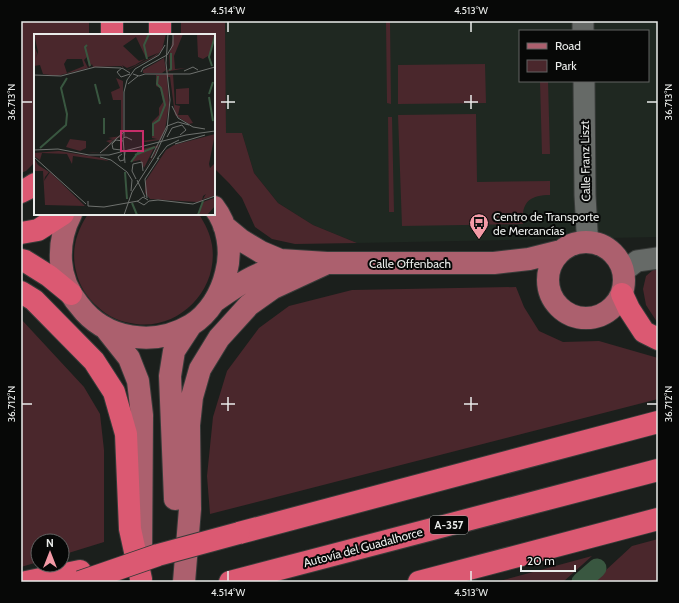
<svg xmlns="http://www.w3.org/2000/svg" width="679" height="603" viewBox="0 0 679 603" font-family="Cabin,sans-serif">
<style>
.built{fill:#1f2821;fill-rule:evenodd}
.green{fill:#4a272c}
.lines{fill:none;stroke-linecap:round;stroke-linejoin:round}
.canal{stroke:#395740;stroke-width:19}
.street-casing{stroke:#383b39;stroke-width:23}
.primary-casing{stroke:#383b39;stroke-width:24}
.highway-casing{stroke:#383b39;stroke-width:24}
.street{stroke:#666a67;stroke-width:21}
.primary{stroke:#ac606e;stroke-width:22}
.highway{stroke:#db5972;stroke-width:22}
.highway-bridge-casing{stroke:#383b39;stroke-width:24;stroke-linecap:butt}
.highway-bridge{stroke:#db5972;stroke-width:22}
.ticks{fill:none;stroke:#eaecea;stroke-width:1.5}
.labels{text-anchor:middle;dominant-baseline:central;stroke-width:4;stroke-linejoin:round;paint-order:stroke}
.shield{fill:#070807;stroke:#a6a8a6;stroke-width:1}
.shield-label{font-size:11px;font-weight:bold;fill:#eaecea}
.street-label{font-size:12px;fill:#eaecea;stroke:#070807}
.poi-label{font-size:12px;fill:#eaecea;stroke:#070807;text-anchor:start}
.inset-river{fill:none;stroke:#395740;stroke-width:2}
.inset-road{fill:none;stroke:#6e716e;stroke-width:1}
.view{fill:#c62d69;fill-opacity:0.15;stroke:#c62d69;stroke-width:2}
.inset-edge{fill:none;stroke:#eaecea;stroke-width:2}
.neatline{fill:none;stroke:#eaecea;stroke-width:1.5}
.ticks-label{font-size:10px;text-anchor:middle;fill:#eaecea}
</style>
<rect width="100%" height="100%" fill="#1b1f1c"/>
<!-- built -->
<path class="built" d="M225,21H658V237L357,243L313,225L278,203L254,173L242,133L226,134ZM520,31H648V81H520Z"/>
<!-- green -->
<path class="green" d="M21,21H89V35H35V162L26,171L21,173Z
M181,21H225L226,133H242L254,173L278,203L313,225L357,243L295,244L272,239L255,227L242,198L229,183L214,168V35H181Z
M386,21H390L391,104L387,103Z
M485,64L486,103L398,104V65Z
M540,81H548L550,154H542Z
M476,114L477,182L550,181V195C529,195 521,203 523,224L402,226L398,115Z
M388,117H392L394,212H389Z
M88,214H199C205,224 210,233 212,245C219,289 180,330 136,324C121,322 108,317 98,307C87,298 79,285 76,271C71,251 76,232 88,214Z
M653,270H658V323L657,322L646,305L643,289L646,276Z
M516,287L524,307L539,331L563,342L599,341L658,358V399L210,514L207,476L213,417L227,371L259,328L289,306L352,290Z
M21,319L84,387L100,414L104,450V542L62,555V541H38V562L21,567Z
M658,539V582H593L632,546Z
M592,556L563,582H496Z"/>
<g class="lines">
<!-- canal -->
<path class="canal" d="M581,582L597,568"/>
<!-- street casing -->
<g class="street-casing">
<path id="street" d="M583,21V31
M584,81L585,195L587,231L588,242
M624,271L637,261L658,258"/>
</g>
<!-- primary casing -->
<g class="primary-casing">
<path id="primary" d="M71,214C63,229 60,244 61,261C62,278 68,292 79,305C105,340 154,347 191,325C209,314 221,294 226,273C232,251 228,225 214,207
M224,226L241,240L261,252L280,260L327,263H494L529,259L561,251
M548 280a38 38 0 1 1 76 0a38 38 0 1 1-76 0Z
M215,301C228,292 247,278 262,273C273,269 285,267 296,266
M106,329L129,358L138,381L142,415L141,560
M175,499L170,376L174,351L191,325
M184,582L190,509L189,425L192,397L200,369L219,338L249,305L273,288L327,263"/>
</g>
<!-- highway casing -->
<g class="highway-casing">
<path id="highway" d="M160,21V35
M112,35V21
M21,192L27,189L35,184
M21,233L38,230L63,214
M21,260L25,261L49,276L71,294
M21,292L34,300L94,361L114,392L126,434L130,529L141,579
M622,294L629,309L644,332L658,339
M239,533L658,422
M26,582L80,571
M230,582L658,470
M419,582L658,519"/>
</g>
<!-- street -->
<use href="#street" class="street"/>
<!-- primary -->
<use href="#primary" class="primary"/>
<!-- highway -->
<use href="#highway" class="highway"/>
<!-- highway-bridge casing -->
<g class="highway-bridge-casing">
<path id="highway-bridge" d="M80,582L158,555L239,533"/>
</g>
<!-- highway-bridge -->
<use href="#highway-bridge" class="highway-bridge"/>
</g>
<!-- ticks -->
<path class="ticks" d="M228,22V32M471,22V32M228,95V109M471,95V109M22,102H32M221,102H235M464,102H478M647,102H657M228,397V411M471,397V411M22,404H32M221,404H235M464,404H478M647,404H657M228,571V581M471,571V581"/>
<!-- icons -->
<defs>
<g id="bus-pin" transform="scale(1)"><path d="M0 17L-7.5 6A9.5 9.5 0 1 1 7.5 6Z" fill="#f49aa6" stroke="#070807"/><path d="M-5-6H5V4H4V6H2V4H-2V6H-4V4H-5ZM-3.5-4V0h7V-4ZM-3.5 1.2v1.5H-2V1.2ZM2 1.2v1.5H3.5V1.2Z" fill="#111"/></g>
</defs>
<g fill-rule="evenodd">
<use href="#bus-pin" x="479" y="223"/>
</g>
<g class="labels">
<!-- shield labels -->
<rect class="shield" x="430" y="516" width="38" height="18" rx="3"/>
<g class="shield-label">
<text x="449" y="525">A-357</text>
</g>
<!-- street labels -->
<g class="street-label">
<text transform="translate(585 161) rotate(-91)">Calle Franz Liszt</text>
<text x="410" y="263">Calle Offenbach</text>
<text transform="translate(363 547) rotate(-15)">Autovía del Guadalhorce</text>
</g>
<!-- poi labels -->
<g class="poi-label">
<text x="493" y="216">Centro de Transporte<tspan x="493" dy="14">de Mercancías</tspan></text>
</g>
</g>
<!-- overview -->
<g transform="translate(34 34)">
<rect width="181" height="181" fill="#1b1f1c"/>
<path d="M0,0H65L64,5L65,0H132L128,16L122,22L94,36H93L120,22L124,19L112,24L102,3L89,12L105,27L111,25L101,31L93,34L88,31L90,34L87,32L59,33L58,30L55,34L53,23L50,26L54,34L23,42L9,40L6,31L0,32V11L3,19L2,24L4,18ZM33,25H48L50,32L33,39L30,30ZM140,0H149L140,22L141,35L152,34L131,38L136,35L135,22ZM163,0H181L175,23L178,32L174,22L169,25L164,23ZM130,24L132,36L128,39H109V36ZM139,40L141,71L146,72L144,81H154L159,89L155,90L141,81L136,43H133L135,71L132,89L135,74L131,95L122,118L110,137L123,114H120L110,134L106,126L97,128L108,115L125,111L126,106L112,108L108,107L123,105L118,104V88L125,81V74L129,68L126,54L122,52V41H109L106,44L109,41ZM82,44L89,47V101L87,103L79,106L74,113L71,116L68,118L59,119H54L68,118L76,109L72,107L79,105L74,104L87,102V66H79L77,58L86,54ZM155,54V70H142V55ZM181,100L175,130L176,134L181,129V162L169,165L172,160L169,162L168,167L163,168L116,165L111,159V148L132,116L140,111ZM36,105L52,107V114L46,117L32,113ZM25,117L68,124L75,127L39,122L38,130L33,120L8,119L6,126L0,122V119ZM0,124L4,131L15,138L11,143L10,147L16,138L51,172L11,171L9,137H0ZM180,164L181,172L173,181H163L169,168Z" fill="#4a272c" fill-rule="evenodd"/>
<path class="inset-river" d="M53,11L51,13L56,32M113,25L110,11L115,0M178,32L175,23L181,2M135,36L137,35V19M61,50L66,70M175,60L179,48M175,63L179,87M70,84V100M119,102V90L125,86L131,71L127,54L123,50L124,42M6,114L32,91L33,80L27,54L33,44M101,121L121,113M97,128L106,116M91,138L93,165M98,169L103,181M164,181L169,167"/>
<path class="inset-road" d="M150,37L159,33L164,36M107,38L109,34L133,21L139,11V0M96,40L87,43L83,38L88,34L96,39M99,40L105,42L111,40H156L181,33M0,41L27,42L61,33L87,34M94,50L104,42M138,72L144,84L159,93L171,95M90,103V58L93,46L101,35L125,21L131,11M133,103L138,94L148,91L152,96L146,101M141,110L171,101M0,116L24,115L55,121H75L152,101L181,97M87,116L79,115L78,110L82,106L89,107M66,119L90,98M88,120L84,123L86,127L90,126L91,118M0,123L52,170M66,123L77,126L93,138L98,146L97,157M117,124L133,92L144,88L155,91M123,125L133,112L145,106M91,129L89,104L92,103L98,106M102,145L98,137L99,130L108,128L109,137M103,146L111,163M113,164L111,145L125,124M54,167V172L70,173L104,167L109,163L114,166M103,167L110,171L115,167L124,166L159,170L181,162M90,181L98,158L121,122L133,95L136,66L132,29L134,0"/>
<path class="view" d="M87,97H109V117H87Z"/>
<rect width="181" height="181" class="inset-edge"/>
</g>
<!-- border -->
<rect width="679" height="603" fill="none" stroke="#070807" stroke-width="44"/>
<!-- legend -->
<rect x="519" y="30" width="130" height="52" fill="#070807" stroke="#626362"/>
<rect x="527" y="43" width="20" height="6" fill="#ac606e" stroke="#626362"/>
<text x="555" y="50" font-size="12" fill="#eaecea">Road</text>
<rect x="527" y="60" width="20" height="12" fill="#4a272c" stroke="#626362"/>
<text x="555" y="70" font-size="12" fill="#eaecea">Park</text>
<!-- north arrow -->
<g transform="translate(50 553)"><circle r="19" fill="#070807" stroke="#626362"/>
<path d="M0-3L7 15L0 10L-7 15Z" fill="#f49aa6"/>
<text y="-6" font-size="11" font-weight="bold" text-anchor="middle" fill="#eaecea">N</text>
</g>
<!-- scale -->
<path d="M521 565v6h54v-6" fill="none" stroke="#eaecea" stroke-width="2"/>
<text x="527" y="565" font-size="12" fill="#eaecea" stroke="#070807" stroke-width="3" paint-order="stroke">20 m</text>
<rect x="22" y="22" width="635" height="559" class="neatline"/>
<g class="ticks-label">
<text x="228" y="14">4.514°W</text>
<text x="471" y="14">4.513°W</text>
<text transform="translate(11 102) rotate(-90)" y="4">36.713°N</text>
<text transform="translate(668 102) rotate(-90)" y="4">36.713°N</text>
<text transform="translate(11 404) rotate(-90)" y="4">36.712°N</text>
<text transform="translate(668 404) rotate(-90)" y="4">36.712°N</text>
<text x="228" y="596">4.514°W</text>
<text x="471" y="596">4.513°W</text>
</g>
</svg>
